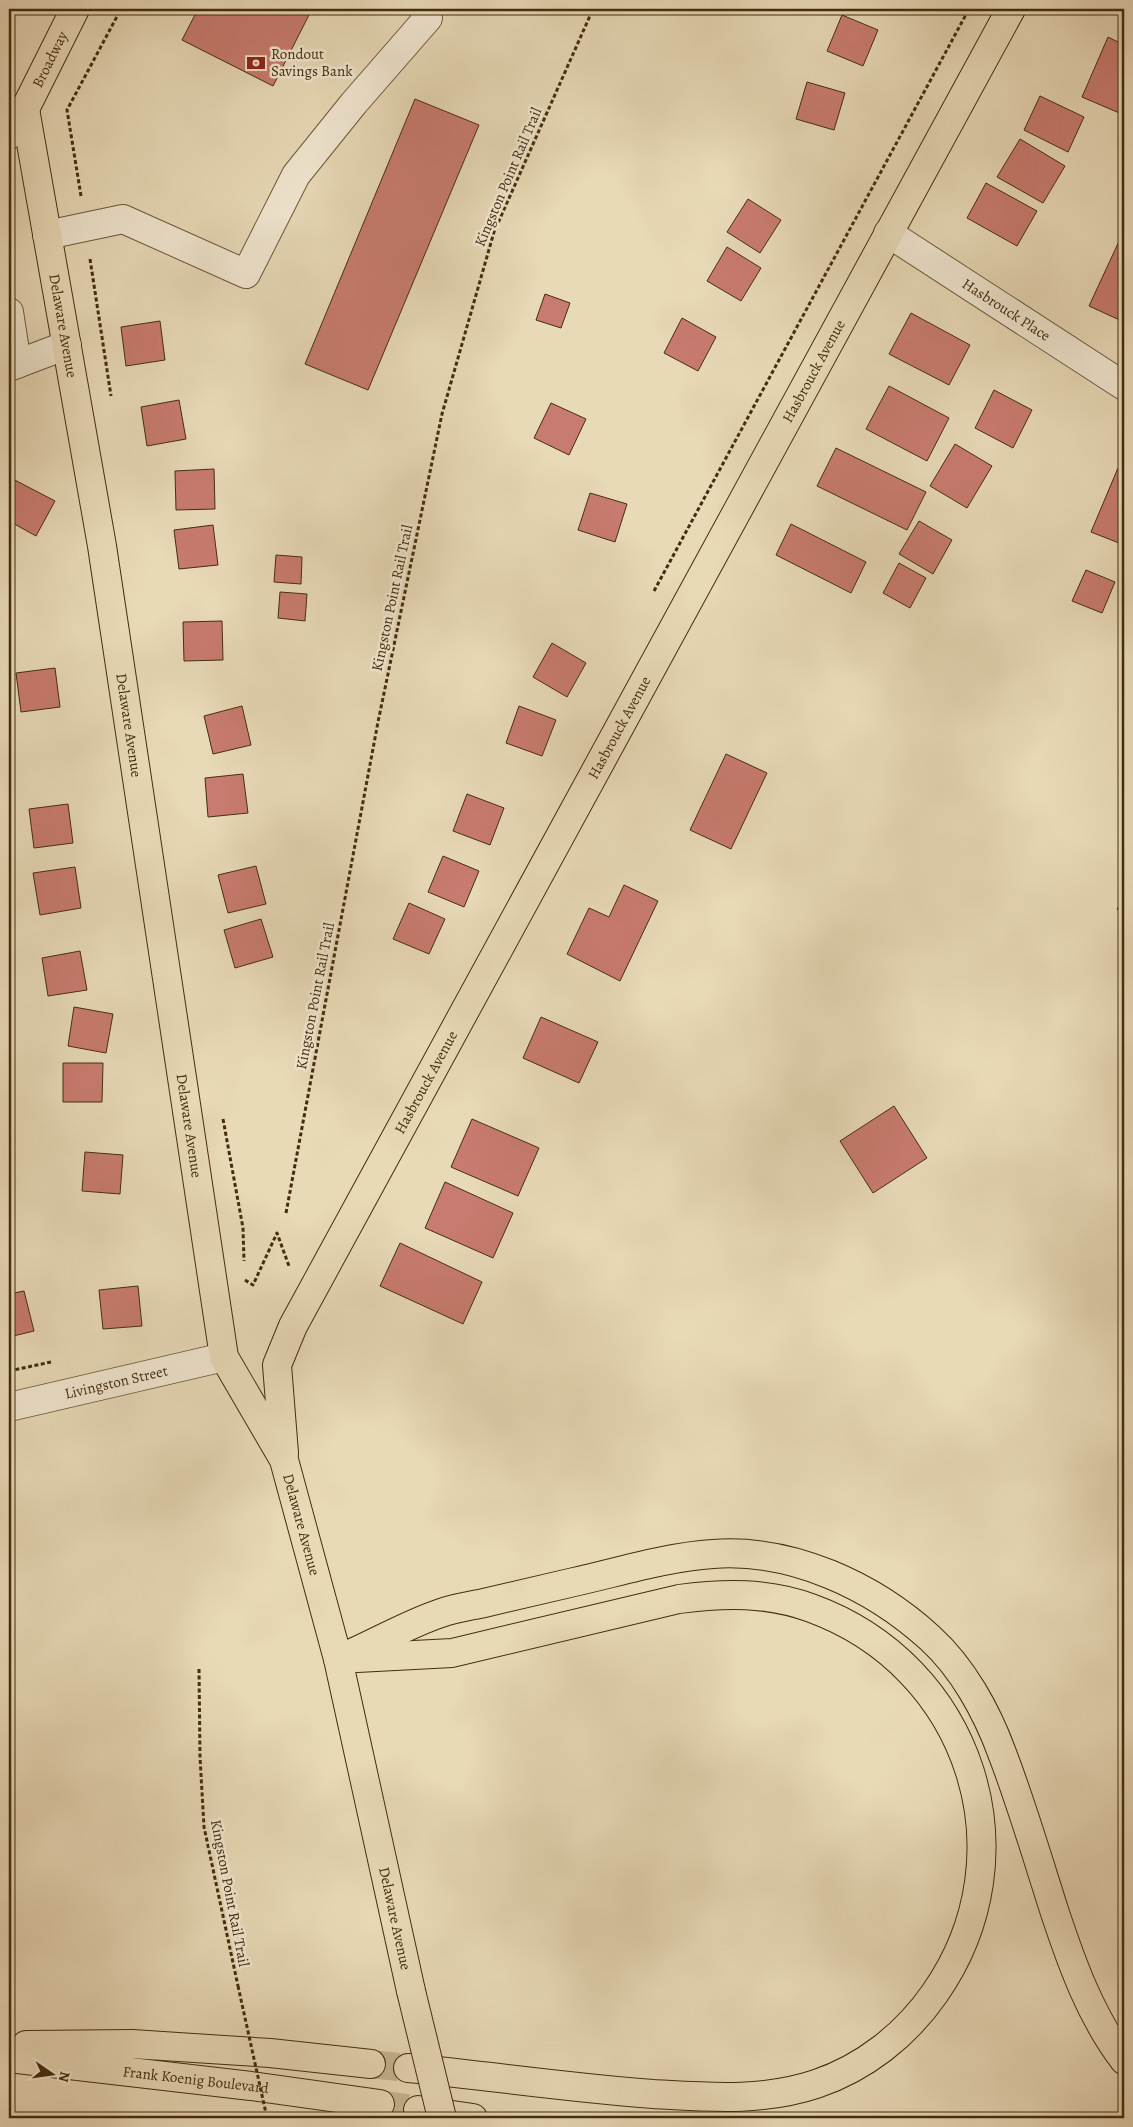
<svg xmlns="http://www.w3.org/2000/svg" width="1133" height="2127" viewBox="0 0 1133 2127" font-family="Alegreya,serif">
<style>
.building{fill:#c87b70;stroke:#442d0e}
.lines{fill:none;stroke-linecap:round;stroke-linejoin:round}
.major-tunnel{stroke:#c7b795;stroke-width:28;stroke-dasharray:28 14;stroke-linecap:butt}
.minor-casing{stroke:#6d5838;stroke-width:30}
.major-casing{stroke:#442d0e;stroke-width:30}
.highway-casing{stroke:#442d0e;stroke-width:30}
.path{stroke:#442d0e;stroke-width:3;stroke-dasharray:4 2.5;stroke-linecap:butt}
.minor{stroke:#f0e6d0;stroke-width:28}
.major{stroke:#e8d9b7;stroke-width:28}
.highway{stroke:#e8d9b7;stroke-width:28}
.major-bridge-casing{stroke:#442d0e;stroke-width:30;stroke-linecap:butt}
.path-bridge{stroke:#442d0e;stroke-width:3;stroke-dasharray:4 2.5;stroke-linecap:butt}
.major-bridge{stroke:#e8d9b7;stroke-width:28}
.labels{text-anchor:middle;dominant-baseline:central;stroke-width:5;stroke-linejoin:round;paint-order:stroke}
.poi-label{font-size:15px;fill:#442d0e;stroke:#f0e6d0;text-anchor:start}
.street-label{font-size:15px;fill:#442d0e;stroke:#f0e6d0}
</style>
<rect width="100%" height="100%" fill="#e8d9b7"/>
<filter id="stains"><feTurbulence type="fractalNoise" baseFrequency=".004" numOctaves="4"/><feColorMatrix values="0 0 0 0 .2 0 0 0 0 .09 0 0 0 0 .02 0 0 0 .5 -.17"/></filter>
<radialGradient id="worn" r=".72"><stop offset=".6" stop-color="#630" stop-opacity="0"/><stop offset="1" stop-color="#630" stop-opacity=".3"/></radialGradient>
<!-- building -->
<path class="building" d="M198,9H312L273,86L182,40Z
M842,15L878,30L863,66L827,51Z
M1108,37L1124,45V115L1082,97Z
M807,82L845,93L834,130L796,119Z
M1040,96L1084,117L1068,152L1024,130Z
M415,99L479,125L368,390L305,364Z
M1020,139L1065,166L1043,203L997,177Z
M986,183L1037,211L1017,246L967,218Z
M748,199L781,220L760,253L727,232Z
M1121,237L1124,239V322L1089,306Z
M727,247L761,268L741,301L707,281Z
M545,294L570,303L561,328L536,320Z
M911,313L970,345L949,385L889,354Z
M682,318L716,337L698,371L664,353Z
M160,321L165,360L126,366L121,327Z
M889,386L949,418L927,461L866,429Z
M994,390L1032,410L1013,448L975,428Z
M179,400L186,439L147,446L141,407Z
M551,403L586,419L569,455L534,438Z
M955,444L992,466L967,508L930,486Z
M836,448L926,492L907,530L817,486Z
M1118,468L1124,471V545L1091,532Z
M214,469L215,509L176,510L175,471Z
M9,477L55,501L36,536L9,521Z
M590,493L627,504L615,542L578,530Z
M919,521L952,540L933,574L899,554Z
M791,524L866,562L851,593L776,555Z
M213,525L218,565L179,569L174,530Z
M276,555L302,557L301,584L274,582Z
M899,563L926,578L910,608L883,593Z
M1086,570L1115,582L1102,613L1072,601Z
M280,592L307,594L305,621L278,618Z
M222,621L223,660L184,661L183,622Z
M552,643L586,663L567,697L533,677Z
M55,668L60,707L21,712L16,673Z
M242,706L251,745L213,754L204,716Z
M519,706L556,720L542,756L506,743Z
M726,754L767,773L731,849L690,830Z
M243,774L248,813L208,817L205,778Z
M467,794L504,808L490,845L453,831Z
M68,804L73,843L34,848L29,809Z
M443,856L479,871L464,907L428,892Z
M256,866L266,904L228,913L218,875Z
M75,867L81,908L40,915L33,873Z
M624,885L658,901L620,981L567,954L589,908L609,917Z
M1124,900V915L1117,909Z
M409,903L445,919L429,954L393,939Z
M261,919L273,957L235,968L224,930Z
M80,951L87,990L48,996L42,958Z
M74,1007L113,1014L106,1053L68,1046Z
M541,1017L598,1042L579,1083L523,1058Z
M63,1063H103L102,1102H63Z
M894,1106L927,1158L873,1193L840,1141Z
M472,1119L539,1148L518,1196L451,1167Z
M85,1152L123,1155L120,1194L82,1191Z
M445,1182L513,1213L493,1258L425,1228Z
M400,1243L482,1282L463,1324L380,1286Z
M138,1286L142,1326L103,1329L99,1290Z
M24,1291L34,1331L9,1337V1294Z"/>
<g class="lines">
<!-- major-tunnel -->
<path class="major-tunnel" d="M371,2064L408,2068
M380,2104L418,2110"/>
<!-- minor casing -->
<g class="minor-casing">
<g id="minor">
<path id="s1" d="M888,233L1124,386"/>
<path d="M47,235L123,219L246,274L296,175L354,103L428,18L423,9"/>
<path d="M9,312L17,364"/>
<path d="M9,367L67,345"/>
<path id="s2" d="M9,1407L224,1357"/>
</g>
</g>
<!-- major casing -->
<g class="major-casing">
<g id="major">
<path id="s3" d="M25,109L102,546L224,1357L284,1460L338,1659L411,1991"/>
<path id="s4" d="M284,1453L277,1365L293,1326L1011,9"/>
<path d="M352,1653C381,1640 411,1623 441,1613C455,1608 470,1606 484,1603C514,1596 544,1589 574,1582C619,1572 666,1557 713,1554C792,1548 873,1586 930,1638C963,1668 987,1712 1002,1753C1022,1805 1038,1860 1055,1913C1072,1964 1091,2017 1124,2060"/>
<path d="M338,1659L452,1653L679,1599C724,1593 768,1592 811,1608C971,1666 1032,1854 935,1993C906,2035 864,2068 816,2084C762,2102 708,2097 653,2094C571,2088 490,2076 408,2068"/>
<path d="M26,2045L132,2044L270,2053L371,2064"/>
<path id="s5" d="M9,2058L251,2086L380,2104"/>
<path d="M418,2110L473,2118"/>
</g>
</g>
<!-- highway casing -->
<g class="highway-casing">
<g id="highway">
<path id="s6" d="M9,135L25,109L75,9"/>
</g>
</g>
<!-- path -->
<path class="path" d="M81,196L67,110L121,9
M90,259L111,396
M654,591L969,9
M223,1119L243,1228L244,1261
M286,1213L378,722L442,414L494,232L593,9
M245,1280L253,1285L277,1233L289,1266
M9,1371L51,1362
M199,1669L200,1757L204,1827L238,1986"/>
<!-- minor -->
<use href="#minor" class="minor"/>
<!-- major -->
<use href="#major" class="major"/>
<!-- highway -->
<use href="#highway" class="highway"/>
<!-- major-bridge casing -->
<g class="major-bridge-casing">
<path id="major-bridge" d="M411,1991L442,2118"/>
</g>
<!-- path-bridge -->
<path class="path-bridge" d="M238,1986L267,2118"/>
<!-- major-bridge -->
<use href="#major-bridge" class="major-bridge"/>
</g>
<!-- icons -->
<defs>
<g id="bank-bare" transform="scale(1.5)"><path d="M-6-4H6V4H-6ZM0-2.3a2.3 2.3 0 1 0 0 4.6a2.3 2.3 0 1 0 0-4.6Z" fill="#8f2418" stroke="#f0e6d0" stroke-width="2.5" paint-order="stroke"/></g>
</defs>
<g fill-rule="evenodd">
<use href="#bank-bare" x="256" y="63"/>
</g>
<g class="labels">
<!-- poi labels -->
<g class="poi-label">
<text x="271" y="54">Rondout<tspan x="271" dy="17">Savings Bank</tspan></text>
</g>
<!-- street labels -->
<g class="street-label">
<text stroke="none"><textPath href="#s6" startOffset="86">Broadway</textPath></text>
<text transform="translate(508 177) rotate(-67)">Kingston Point Rail Trail</text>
<text stroke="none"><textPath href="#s1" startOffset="141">Hasbrouck Place</textPath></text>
<text stroke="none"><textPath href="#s3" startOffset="220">Delaware Avenue</textPath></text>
<text stroke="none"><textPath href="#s4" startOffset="1218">Hasbrouck Avenue</textPath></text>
<text transform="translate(392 598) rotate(-78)">Kingston Point Rail Trail</text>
<text stroke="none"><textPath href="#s3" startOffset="625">Delaware Avenue</textPath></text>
<text stroke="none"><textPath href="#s4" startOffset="812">Hasbrouck Avenue</textPath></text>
<text transform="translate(315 996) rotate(-79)">Kingston Point Rail Trail</text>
<text stroke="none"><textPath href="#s4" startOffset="408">Hasbrouck Avenue</textPath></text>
<text stroke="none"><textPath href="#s3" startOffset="1030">Delaware Avenue</textPath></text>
<text stroke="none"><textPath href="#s2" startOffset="110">Livingston Street</textPath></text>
<text stroke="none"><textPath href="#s3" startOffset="1450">Delaware Avenue</textPath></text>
<text transform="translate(230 1893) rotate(79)">Kingston Point Rail Trail</text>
<text stroke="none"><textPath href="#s3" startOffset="1855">Delaware Avenue</textPath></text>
<text stroke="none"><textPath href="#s5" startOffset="188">Frank Koenig Boulevard</textPath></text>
</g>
</g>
<!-- margin -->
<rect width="1133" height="2127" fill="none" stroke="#e8d9b7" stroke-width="30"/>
<rect x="10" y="10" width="1113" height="2107" fill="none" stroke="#442d0e" stroke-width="2.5"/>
<rect x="15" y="15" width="1103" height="2097" fill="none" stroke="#442d0e"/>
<!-- north arrow -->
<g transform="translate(52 2074) rotate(103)" stroke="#f0e6d0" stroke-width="4" paint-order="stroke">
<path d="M0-4L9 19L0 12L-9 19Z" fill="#442d0e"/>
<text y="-8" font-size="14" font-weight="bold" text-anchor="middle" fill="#442d0e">N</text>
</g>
<rect width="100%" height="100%" filter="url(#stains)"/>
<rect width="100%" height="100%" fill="url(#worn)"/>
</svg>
